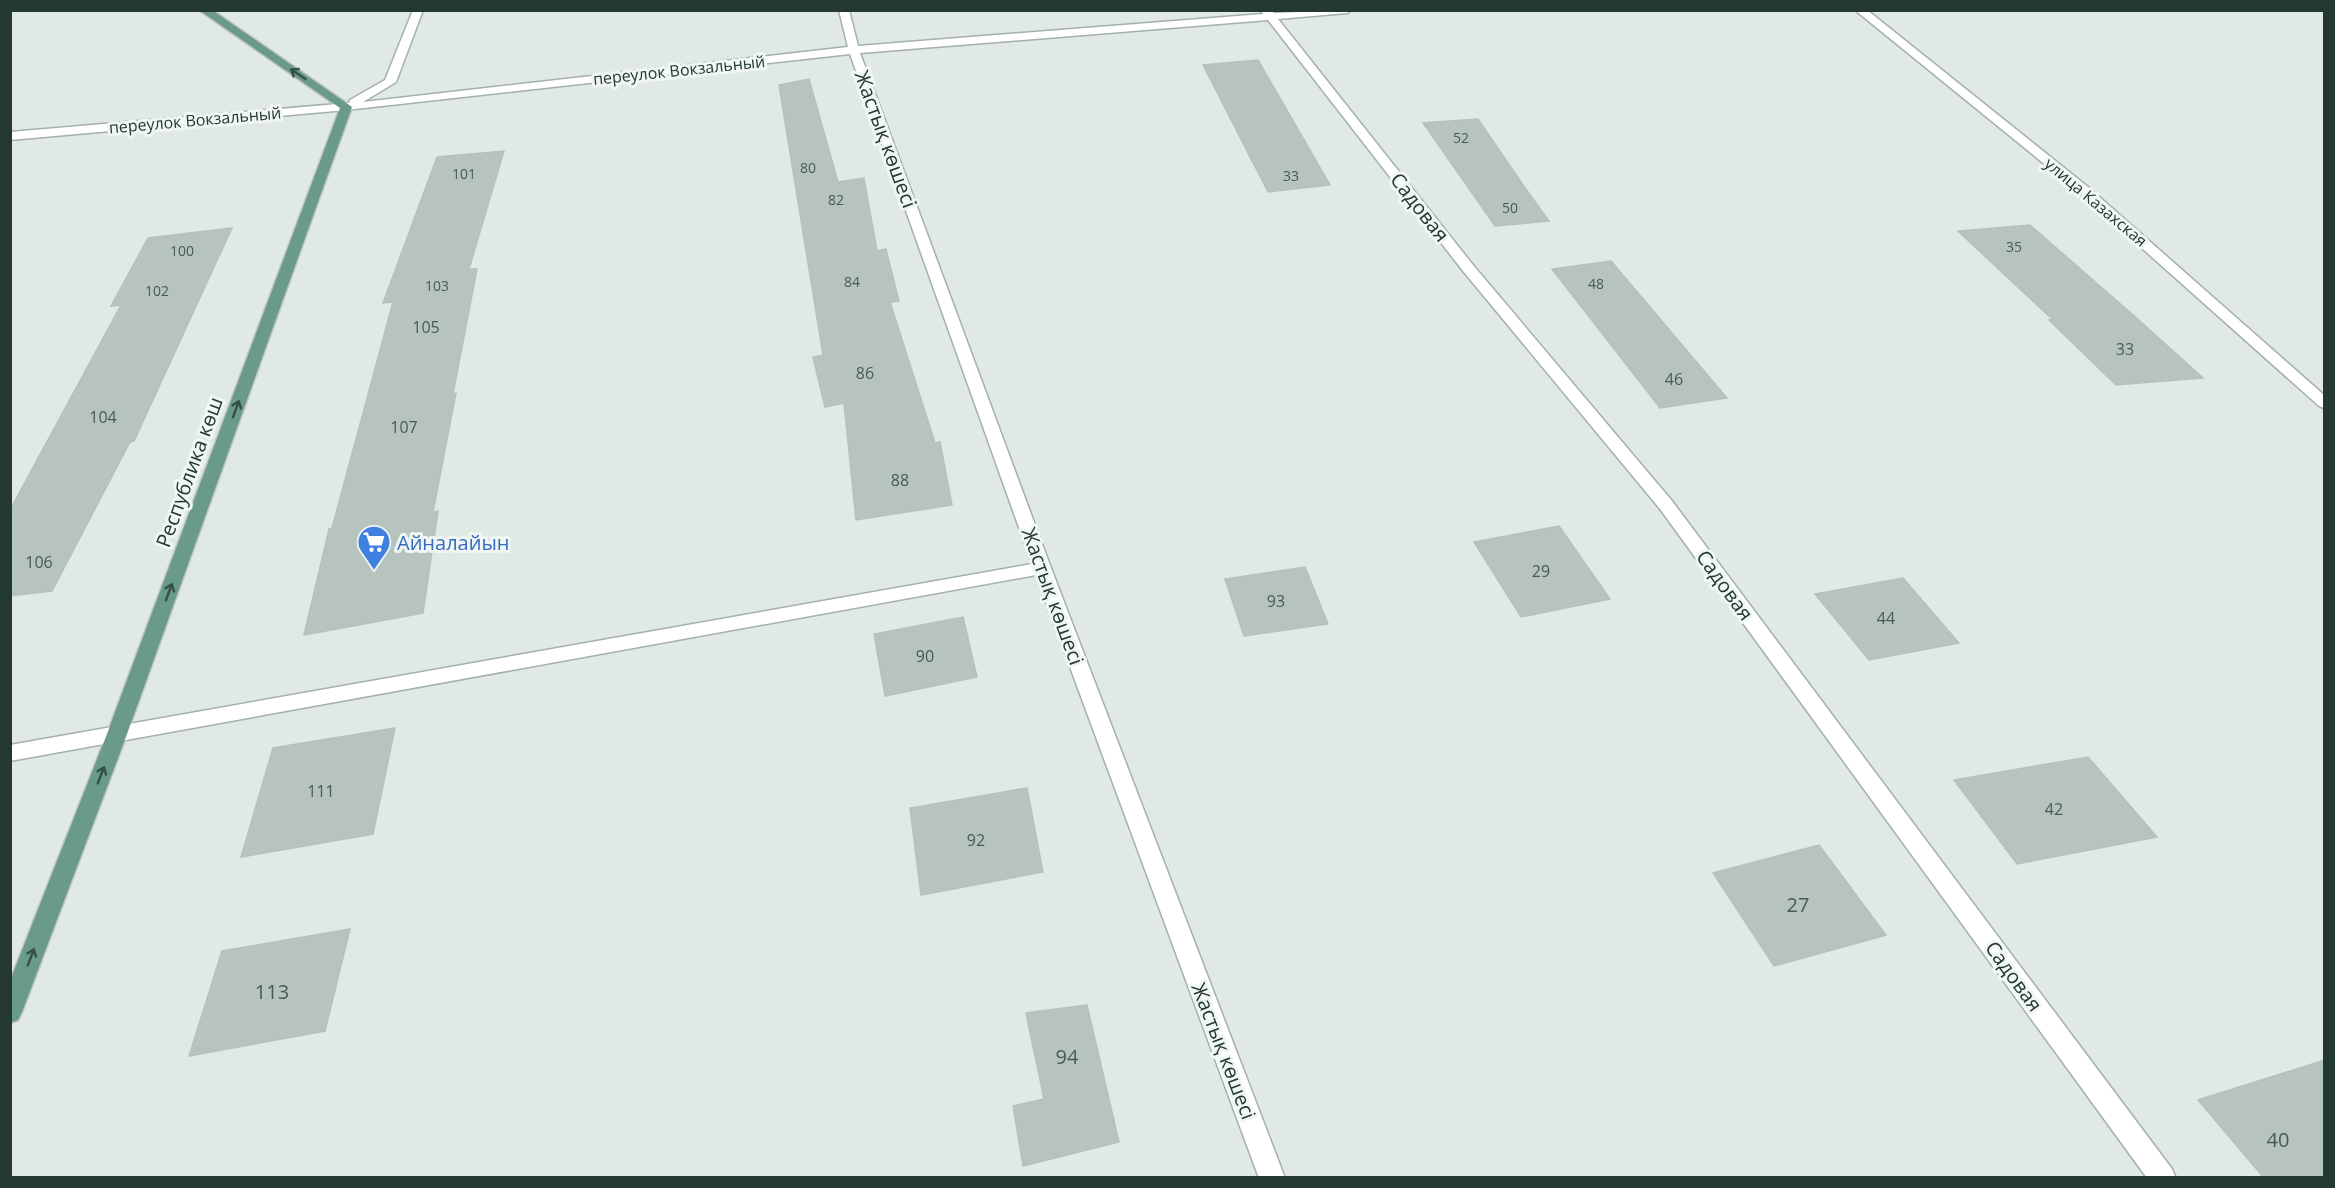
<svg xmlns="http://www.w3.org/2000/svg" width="2335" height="1188" viewBox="0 0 2335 1188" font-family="'Open Sans',sans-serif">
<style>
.building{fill:#b6c4bd;stroke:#b4c2bb;stroke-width:1.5}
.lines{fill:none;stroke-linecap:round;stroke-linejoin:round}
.minor-casing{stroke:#a4b0aa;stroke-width:3}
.major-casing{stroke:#bdc3c1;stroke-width:3}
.minor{fill:#fff;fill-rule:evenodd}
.major{fill:#6a9a89;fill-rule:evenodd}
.oneway{stroke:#355046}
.labels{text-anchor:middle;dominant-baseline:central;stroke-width:6;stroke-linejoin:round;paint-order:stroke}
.far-number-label{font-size:14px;fill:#485b53}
.far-street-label{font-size:16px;fill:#233830;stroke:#f0f6f3}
.number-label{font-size:16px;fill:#485b53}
.street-label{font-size:20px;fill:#233830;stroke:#f0f6f3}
.shop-label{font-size:20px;fill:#366cbe;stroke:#f0f6f3;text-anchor:start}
.near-number-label{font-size:20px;fill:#485b53}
</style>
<rect width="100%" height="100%" fill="#e0e9e4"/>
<!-- building -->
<path class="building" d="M1258,60L1330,185L1268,192L1203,65Z
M809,79L838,182L864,178L877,251L886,249L899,301L890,302L935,443L940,442L952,505L856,520L844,403L825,407L813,357L823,355L779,85Z
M1478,119L1523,185L1549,221L1495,226L1423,123Z
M504,151L469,269H477L453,394L456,393L433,512L438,511L423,613L304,635L329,529L332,528L393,302L383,303L437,157Z
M2030,225L2132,314L2203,378L2116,385L2049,320H2053L1958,231Z
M232,228L134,441L130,442L52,591L10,596V510L121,305L111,306L148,238Z
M1611,261L1727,398L1660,408L1552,269Z
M1559,526L1610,599L1521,617L1474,542Z
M1305,567L1328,624L1244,636L1225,579Z
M1903,578L1959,643L1869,660L1815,594Z
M963,617L977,677L885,696L874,634Z
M395,728L373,834L241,857L273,748Z
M2088,757L2157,837L2017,864L1954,780Z
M1027,788L1043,872L921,895L910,808Z
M1819,845L1886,935L1774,966L1713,873Z
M350,929L325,1031L189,1056L222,951Z
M1087,1005L1119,1142L1023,1166L1013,1106L1044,1099L1026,1013Z
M2325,1060V1178H2264L2198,1100Z"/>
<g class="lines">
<!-- minor casing -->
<g class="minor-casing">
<path id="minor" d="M413,10H423L396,82L363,102L848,47L839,10H849L858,46L1263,14L1261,10H1272L1274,13L1352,10L1347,13L1278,19L1473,265L1672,501L2172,1169L2176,1178H2147L1660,509L1463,271L1268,20L860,53L1051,568L1285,1178H1259L1036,575L10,761V745L1032,564L850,54L346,110L10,140V132L349,103L350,100L385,80Z
M1855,10H1867L2088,187L2324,395V408L2319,406L2080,193Z"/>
</g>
<!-- major casing -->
<g class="major-casing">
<path id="major" d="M199,10H212L352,107L127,734L22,1012L18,1020L10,1023V981L107,734L340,108Z"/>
</g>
<!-- minor -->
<use href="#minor" class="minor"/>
<!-- major -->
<use href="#major" class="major"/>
</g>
<!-- one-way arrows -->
<defs><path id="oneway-shaft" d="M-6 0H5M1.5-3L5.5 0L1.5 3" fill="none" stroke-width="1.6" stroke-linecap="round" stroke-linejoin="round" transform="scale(1.5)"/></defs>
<g class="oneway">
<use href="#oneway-shaft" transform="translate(298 74) rotate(-146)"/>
<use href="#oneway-shaft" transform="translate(236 409) rotate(-70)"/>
<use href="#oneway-shaft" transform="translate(169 592) rotate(-70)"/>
<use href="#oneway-shaft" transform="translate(101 775) rotate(-69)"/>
<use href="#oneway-shaft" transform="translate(31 957) rotate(-69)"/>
</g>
<!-- icons -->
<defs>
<g id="supermarket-pin" transform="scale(1.725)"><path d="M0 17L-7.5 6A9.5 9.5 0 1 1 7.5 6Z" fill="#3f7fe0" stroke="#f0f6f3"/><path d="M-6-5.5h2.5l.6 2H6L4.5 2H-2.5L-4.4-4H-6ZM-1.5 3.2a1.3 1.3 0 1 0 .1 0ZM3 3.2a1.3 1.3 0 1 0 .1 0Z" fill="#fff"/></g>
</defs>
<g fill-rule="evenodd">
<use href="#supermarket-pin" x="374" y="542"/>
</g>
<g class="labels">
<!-- far-number labels -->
<g class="far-number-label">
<text x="1461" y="137">52</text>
<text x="808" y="167">80</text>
<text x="464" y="173">101</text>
<text x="1291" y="175">33</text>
<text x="836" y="199">82</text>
<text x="1510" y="207">50</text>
<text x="2014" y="246">35</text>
<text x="182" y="250">100</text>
<text x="852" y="281">84</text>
<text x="1596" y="283">48</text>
<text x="437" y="285">103</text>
<text x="157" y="290">102</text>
</g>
<!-- far-street labels -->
<g class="far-street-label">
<text transform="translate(679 70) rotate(-6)">переулок Вокзальный</text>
<text transform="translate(195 120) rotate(-5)">переулок Вокзальный</text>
<text transform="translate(2096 202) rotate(40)">улица Казахская</text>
</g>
<!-- number labels -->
<g class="number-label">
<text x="426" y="327">105</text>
<text x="2125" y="349">33</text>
<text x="865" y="373">86</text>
<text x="1674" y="379">46</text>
<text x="103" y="417">104</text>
<text x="404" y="427">107</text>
<text x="900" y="480">88</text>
<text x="39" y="562">106</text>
<text x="1541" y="571">29</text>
<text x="1276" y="601">93</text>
<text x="1886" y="618">44</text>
<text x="925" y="656">90</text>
<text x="321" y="791">111</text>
<text x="2054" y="809">42</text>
<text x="976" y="840">92</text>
</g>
<!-- street labels -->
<g class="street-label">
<text transform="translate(886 139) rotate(70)">Жастық көшесі</text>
<text transform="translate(1420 207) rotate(52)">Садовая</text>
<text transform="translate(189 472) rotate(-70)">Республика көш</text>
<text transform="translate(1725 585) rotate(54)">Садовая</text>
<text transform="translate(1053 596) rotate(70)">Жастық көшесі</text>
<text transform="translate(2014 976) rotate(54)">Садовая</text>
<text transform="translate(1224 1051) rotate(69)">Жастық көшесі</text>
</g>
<!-- shop labels -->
<g class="shop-label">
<text x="397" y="542">Айналайын</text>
</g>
<!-- near-number labels -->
<g class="near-number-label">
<text x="1798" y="904">27</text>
<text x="272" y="991">113</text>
<text x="1067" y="1056">94</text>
<text x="2278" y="1139">40</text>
</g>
</g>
<!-- border -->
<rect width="2335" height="1188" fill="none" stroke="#233830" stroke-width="24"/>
</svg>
